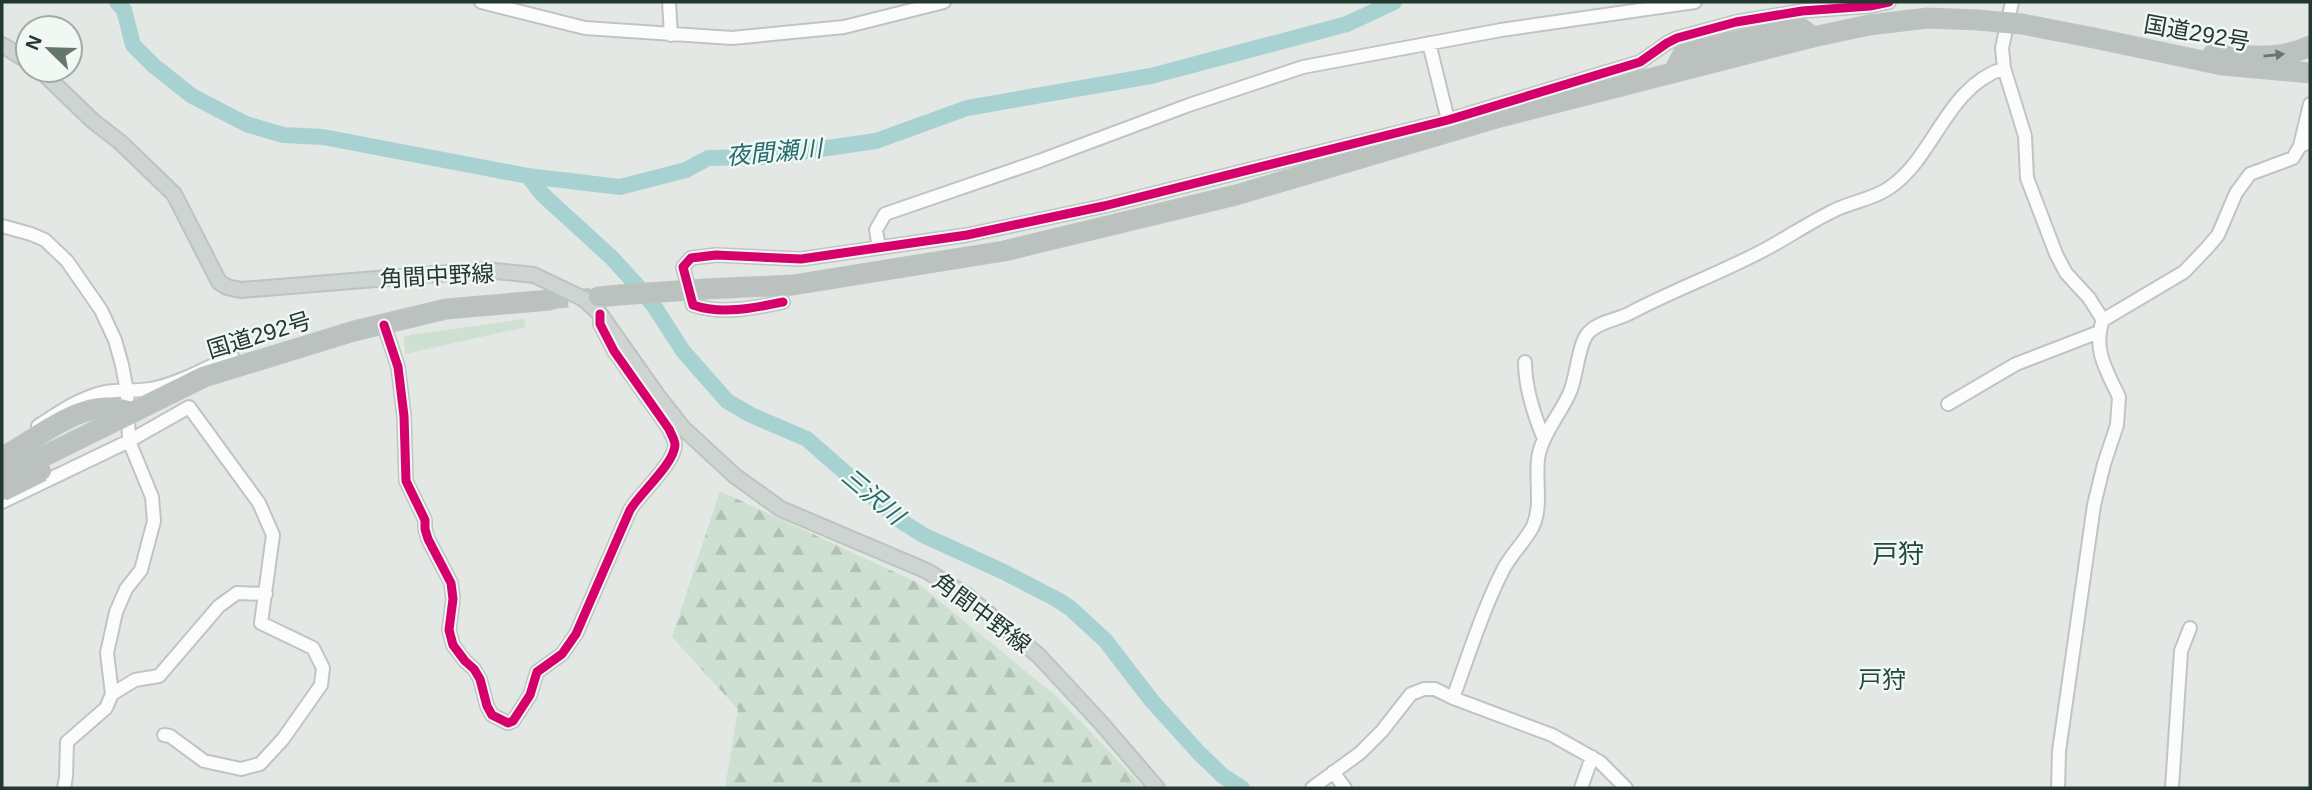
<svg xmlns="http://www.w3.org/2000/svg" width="2312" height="790" viewBox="0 0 2312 790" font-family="Helvetica,'Noto Sans JP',sans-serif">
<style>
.grass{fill:#cee0d1}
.forest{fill:url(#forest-firs)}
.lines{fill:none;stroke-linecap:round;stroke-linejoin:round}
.river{stroke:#a8d2d2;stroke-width:16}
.highway-tunnel{stroke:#bdc5c1;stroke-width:18;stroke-dasharray:18 9;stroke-linecap:butt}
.minor-casing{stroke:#c0c5c2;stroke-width:16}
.major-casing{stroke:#bcc4c0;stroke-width:18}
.highway-casing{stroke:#bcc4c0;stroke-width:21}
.minor{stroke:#fbfcfb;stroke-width:12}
.major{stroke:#ced4d1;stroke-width:14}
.highway{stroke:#bac1be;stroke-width:18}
.highway-bridge-casing{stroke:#bcc4c0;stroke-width:21;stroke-linecap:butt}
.highway-bridge{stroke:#bac1be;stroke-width:18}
.cycleway-casing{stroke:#f1f7f3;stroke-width:13}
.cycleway{stroke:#d6006c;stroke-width:9}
.oneway{fill:#677670}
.labels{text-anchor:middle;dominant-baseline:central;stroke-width:5;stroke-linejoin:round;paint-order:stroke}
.street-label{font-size:23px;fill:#233830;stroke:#f1f7f3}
.water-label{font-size:24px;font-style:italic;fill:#236b6e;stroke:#f1f7f3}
.neighbourhood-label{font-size:24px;fill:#21483a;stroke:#f1f7f3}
.quarter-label{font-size:26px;fill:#21483a;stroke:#f1f7f3}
</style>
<defs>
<pattern id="forest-firs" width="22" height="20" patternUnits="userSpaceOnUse" patternTransform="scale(1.75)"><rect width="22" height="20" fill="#cee0d1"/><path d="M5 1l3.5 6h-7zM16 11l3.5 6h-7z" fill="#b1c1b4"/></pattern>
</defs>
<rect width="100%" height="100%" fill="#e3e8e5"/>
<!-- grass -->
<path class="grass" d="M524,319L526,327L405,354L404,336Z"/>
<!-- forest -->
<path class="forest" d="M720,491L916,582L1055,695L1144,788H725L738,709L672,637Z"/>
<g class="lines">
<!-- river -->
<path class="river" d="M117,2L124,10L133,45L153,65L192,96L246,124L283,135L323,137L528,176L620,187L686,170L708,158L765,157L876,141L967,108L1151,76L1347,24L1394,2
M528,176L542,194L612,258L643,292L656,309L683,351L727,401L751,415L807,439L898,519L923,535L1004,572L1058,600L1070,608L1105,640L1152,701L1199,753L1223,776L1242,788"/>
<!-- highway-tunnel -->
<path class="highway-tunnel" d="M550,300L591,297"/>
<!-- minor casing -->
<g class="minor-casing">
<path id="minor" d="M481,2L585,28L732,38L844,27L944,2
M669,2L671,35
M2012,2L2002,48L2004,68L2025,136L2027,178L2056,254L2066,273L2089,298L2103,320
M1429,43L1448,120
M2300,146L2310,104
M2,226L31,234L45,240L67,261L101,310L115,340L122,365L127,391L129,441L152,497L154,521L141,570L126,589L116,612L107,653L112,694L106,708L67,742L66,777L64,788
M879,248L876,230L885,214L1039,161L1189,105L1303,67L1501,30L1695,2
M783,302C754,308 721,315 693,305L683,267L691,258L716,255L801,259L967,235L1104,206L1448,120L1640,62L1667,43L1677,38L1736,22L1802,11L1870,6L1889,2
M384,325L398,367L404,416L406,481L425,520V529L428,539L451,583L453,599L449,630L453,645L465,661L474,669L480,679L487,706L492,715L508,723L513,721L530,695L537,672L562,654L576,634L630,510C640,493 674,464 675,445C675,440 671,434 669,429L614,351L600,324V314
M1525,362C1525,388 1534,415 1544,439
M1948,404L2016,364L2099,332
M38,426C58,413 78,399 101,393C117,389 134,392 150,389C178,384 206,368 232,356
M2,502L129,441L189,407L259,503L273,535L261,623L313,648L323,668L321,685L283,739L260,764L241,769L204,761L170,736L164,735
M112,694L135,680L159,676L219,606L237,593L266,594
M1453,698C1468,657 1483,609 1503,570C1511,554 1525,542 1533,526C1543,504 1534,476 1539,453C1545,430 1561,413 1570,392C1577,376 1578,343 1589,332C1601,320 1619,320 1632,312C1676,289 1723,272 1766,249C1788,237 1809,223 1831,212C1849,202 1872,200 1889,188C1936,156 1945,88 2004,68
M1333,772L1345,788
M1312,788L1360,753L1382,731L1411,694L1424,689H1435L1453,698L1552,735L1600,762L1626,788
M1581,788L1592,757
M2058,788L2059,751L2094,505L2104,464L2117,425L2119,397C2107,371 2092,349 2103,320L2184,272L2207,248L2218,235L2236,193L2250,174L2293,158L2300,146L2310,142
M2172,788L2181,651L2190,628"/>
</g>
<!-- major casing -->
<g class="major-casing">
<path id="major" d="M2,45L28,61
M40,70L93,121L120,142L174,194L219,282L227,287L241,290L486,270L534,275L584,299L600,314L657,395L683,428L735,476L781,509L927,571L967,596L1039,656L1102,724L1157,788"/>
</g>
<!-- highway casing -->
<g class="highway-casing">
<path id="highway" d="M2094,38L2222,65L2310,73
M2213,54C2245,55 2280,61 2310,46
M1673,73L1683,54L1798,26L1813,37
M705,289L793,285L1004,251L1236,195L1500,117L1813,37L1869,25L1928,18L1978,20
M598,297L619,295
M354,331L446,309L550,300"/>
</g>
<!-- minor -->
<use href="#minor" class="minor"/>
<!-- major -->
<use href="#major" class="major"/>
<!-- highway -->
<use href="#highway" class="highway"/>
<!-- highway-bridge casing -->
<g class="highway-bridge-casing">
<path id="highway-bridge" d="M1978,20L2022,24L2094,38
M619,295L705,289
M2,457C32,442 73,407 107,408C116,408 126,411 135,413
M2,477L204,377L354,331
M2,491L42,471"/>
</g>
<!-- highway-bridge -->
<use href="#highway-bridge" class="highway-bridge"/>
<!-- cycleway casing -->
<g class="cycleway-casing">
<path id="cycleway" d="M783,302C754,308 721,315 693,305L683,267L691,258L716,255L801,259L967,235L1104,206L1448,120L1640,62L1667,43L1677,38L1736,22L1802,11L1870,6L1889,2
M384,325L398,367L404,416L406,481L425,520V529L428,539L451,583L453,599L449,630L453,645L465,661L474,669L480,679L487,706L492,715L508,723L513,721L530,695L537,672L562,654L576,634L630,510C640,493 674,464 675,445C675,440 671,434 669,429L614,351L600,324V314"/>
</g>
<!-- cycleway -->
<use href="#cycleway" class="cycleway"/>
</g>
<!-- one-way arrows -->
<defs><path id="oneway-solid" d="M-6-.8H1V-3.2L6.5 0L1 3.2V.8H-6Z" transform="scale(1.75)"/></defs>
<use class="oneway" href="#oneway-solid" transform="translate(2274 55) rotate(-6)"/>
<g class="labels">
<!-- street labels -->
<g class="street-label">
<text transform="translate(2197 33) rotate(10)">国道292号</text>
<text transform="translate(437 276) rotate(-3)">角間中野線</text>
<text transform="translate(259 335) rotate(-17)">国道292号</text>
<text transform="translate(982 613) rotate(37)">角間中野線</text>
</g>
<!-- water labels -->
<g class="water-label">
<text transform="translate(774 152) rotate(-5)">夜間瀬川</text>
<text transform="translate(873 496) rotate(40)">三沢川</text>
</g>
<!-- neighbourhood labels -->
<g class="neighbourhood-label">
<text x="1882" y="679">戸狩</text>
</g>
<!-- quarter labels -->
<g class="quarter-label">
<text x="1898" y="554">戸狩</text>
</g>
</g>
<!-- border -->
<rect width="2312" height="790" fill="none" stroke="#233830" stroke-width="7"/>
<!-- north arrow -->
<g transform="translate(49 49) rotate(293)"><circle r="33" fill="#f1f7f3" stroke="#9faba5" stroke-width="2"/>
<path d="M0-5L12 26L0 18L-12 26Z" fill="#66766f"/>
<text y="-10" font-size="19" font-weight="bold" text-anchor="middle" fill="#233830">N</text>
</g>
</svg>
